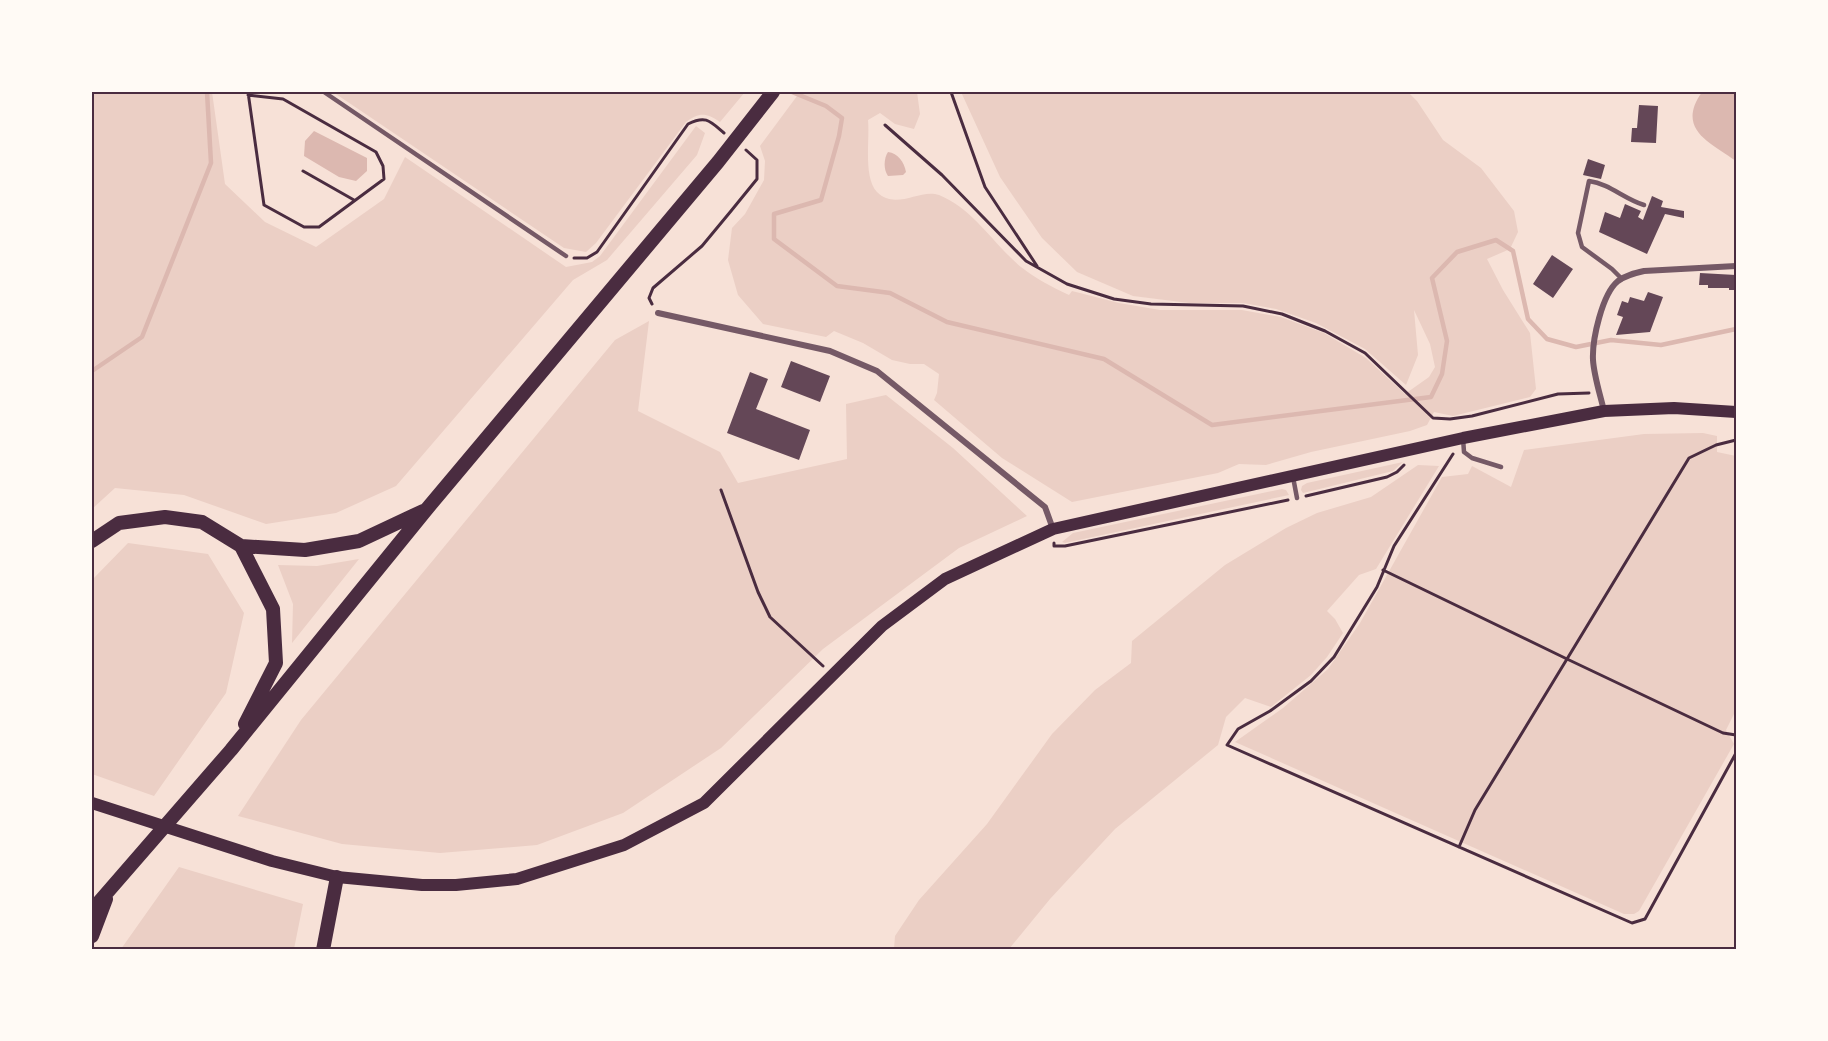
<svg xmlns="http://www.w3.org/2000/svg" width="1828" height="1041" viewBox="0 0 1828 1041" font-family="Cabin,sans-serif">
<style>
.green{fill:#ebcfc5}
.water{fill:#dcb8b0}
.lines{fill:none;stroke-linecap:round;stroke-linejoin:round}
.stream{stroke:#dcb8b0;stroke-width:4.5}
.building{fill:#644757}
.path{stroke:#4a2c40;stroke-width:3}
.service{stroke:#755966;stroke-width:4.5}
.minor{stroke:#755966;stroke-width:6}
.secondary{stroke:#4a2c40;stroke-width:12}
.trunk{stroke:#4a2c40;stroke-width:14}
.neatline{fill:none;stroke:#4a2c40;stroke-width:2}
</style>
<rect width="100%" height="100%" fill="#f7e1d7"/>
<!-- green -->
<path class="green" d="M92,92H212L225,184L265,222L316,247L384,199L405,157L566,267L592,262L600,256L696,126L705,133L697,155L607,260L573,280L396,486L336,513L266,524L184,495L115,488L92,509Z
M333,92H745L720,122C706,113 700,112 686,122L596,243L586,252L564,248Z
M800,92H917L920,114L914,129L895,124L880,113L868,120C870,140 863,177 877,192C896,211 920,188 939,195C974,209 993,244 1021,267C1036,279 1052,287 1069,295L1072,291L1119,303L1160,310H1242L1281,317L1324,333L1366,358L1405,394L1429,377L1435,367L1430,344L1414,310L1418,355L1406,385L1365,349L1316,323L1276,309L1243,303H1189L1133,296L1077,272L1042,238L1000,177L961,92H1408L1417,101L1443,140L1481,168L1514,211L1518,232L1510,249L1487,259L1503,290L1530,333L1536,389L1530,397L1453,416L1434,412L1427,425L1410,431L1311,452L1266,465L1239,464L1218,473L1072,502L1002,458L934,400L937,393L939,374L924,364H910L892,360L863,343L834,331L826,337L763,324L738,295L728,260L732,228L745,214L764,180L765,161L760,146Z
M649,321L638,411L720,452L738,483L847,459L846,404L886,395L953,448L1027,516L959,548L823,649L721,748L623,813L537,845L440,853L342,844L238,816L301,720L615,340Z
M1703,433L1717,436V452L1736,456V710L1726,730L1734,744L1639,911L1634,914H1624L1235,742L1283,708L1328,669L1360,623L1442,477L1468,474L1472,466L1511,487L1524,450L1644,434Z
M1403,462L1393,471L1303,493L1301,490L1302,486L1307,483Z
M1418,465L1439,466L1376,569L1359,575L1327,611L1335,619L1343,633L1327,657L1311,675L1271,707L1245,698L1226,717L1218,745L1115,829L1050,899L1009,949H894L895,936L919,900L987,824L1052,734L1095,690L1131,663L1132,641L1225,565L1286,528L1317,513L1371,497Z
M1282,489L1286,490L1289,495L1065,543L1062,542L1073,533Z
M128,543L208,554L244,613L226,693L154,796L92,774V580Z
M359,559L292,643L293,604L278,565L317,566Z
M179,867L303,904L294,949H121Z"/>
<!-- water -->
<path class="water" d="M1702,92H1736V161C1709,142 1676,129 1702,92Z
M314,131L367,158V171L356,181L339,177L304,156L305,141Z
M888,152C898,153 904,162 906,172L903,175L888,176C883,169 884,158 888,152Z"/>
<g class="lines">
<!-- stream -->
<path class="stream" d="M792,92L826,106L842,118L839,136L821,200L774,214V239L837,286L890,293L947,322L1104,359L1212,425L1431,397L1442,374L1447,341L1432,278L1457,252L1496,240L1513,251L1528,319L1547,339L1576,347L1611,340L1661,345L1736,329
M92,371L142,337L211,163L207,92"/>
</g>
<!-- building -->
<path class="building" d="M1639,105L1658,106L1656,143L1631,142L1632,128H1637Z
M1588,159L1605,165L1601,179L1583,175Z
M1652,196L1663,201L1661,207L1684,211V218L1665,214L1647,254L1599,232L1605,212L1620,218L1625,204L1641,211L1638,217L1643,220Z
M1552,255L1573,269L1553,298L1533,284Z
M1700,273L1736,275V290H1729V288H1708V285H1699Z
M1648,292L1663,297L1650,332L1616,335L1623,317L1617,315L1622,301L1628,303L1630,297L1644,301Z
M791,361L830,376L820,402L781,387Z
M750,372L768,379L756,409L810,430L799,460L727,433Z"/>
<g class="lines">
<!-- path -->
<path class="path" d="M248,92L264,205L304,227H319L384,179L383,166L376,152L283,99L248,95
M951,92L985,187L1037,266
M885,125L942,175L1026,261L1067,284L1114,299L1151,304L1243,306L1282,314L1325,331L1365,353L1433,418L1450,419L1472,416L1558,394L1589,393
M303,171L354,200
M574,258H587L597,252L688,124C706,115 710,121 724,133
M652,304L649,298L653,288L702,246L731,211L757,179V160L746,150
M1736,440L1716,445L1689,458L1567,659L1723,733L1736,735
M1453,454L1394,546L1377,587L1334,657L1311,681L1270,711L1238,729L1227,745L1632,923L1645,919L1736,753
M721,490L758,592L770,617L823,666
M1306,496L1387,477L1397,472L1404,465
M1054,543V546H1065L1288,500
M1383,570L1567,659L1475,810L1459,847"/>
<!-- service -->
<path class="service" d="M324,92L566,256
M1622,279L1612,269L1582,247L1578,233L1589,181C1610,184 1624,199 1644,205
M1463,438L1464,452L1472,458L1501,467
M1293,477L1297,498"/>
<!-- minor -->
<path class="minor" d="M658,313L830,351L877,371L1045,507L1053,529
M1604,411C1600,394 1594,376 1593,360C1592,340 1602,294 1618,281C1626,275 1635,273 1644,271L1736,266"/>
<!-- secondary -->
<path class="secondary" d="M92,803L272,861L337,877L422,885H456L517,879L624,845L704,803L882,626L945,579L1053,529L1463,438L1604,411L1674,408L1736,412"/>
<!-- trunk -->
<path class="trunk" d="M92,541L119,523L165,517L202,522L241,546L305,550L359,541L423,511
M241,546L273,609L276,663L245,724
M92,910L231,750L426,510L718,162L773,92
M92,936L106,899
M323,950L337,877"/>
</g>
<!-- border -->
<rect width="1828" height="1041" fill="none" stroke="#fffaf5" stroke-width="186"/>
<rect x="93" y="93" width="1642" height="855" class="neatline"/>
</svg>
